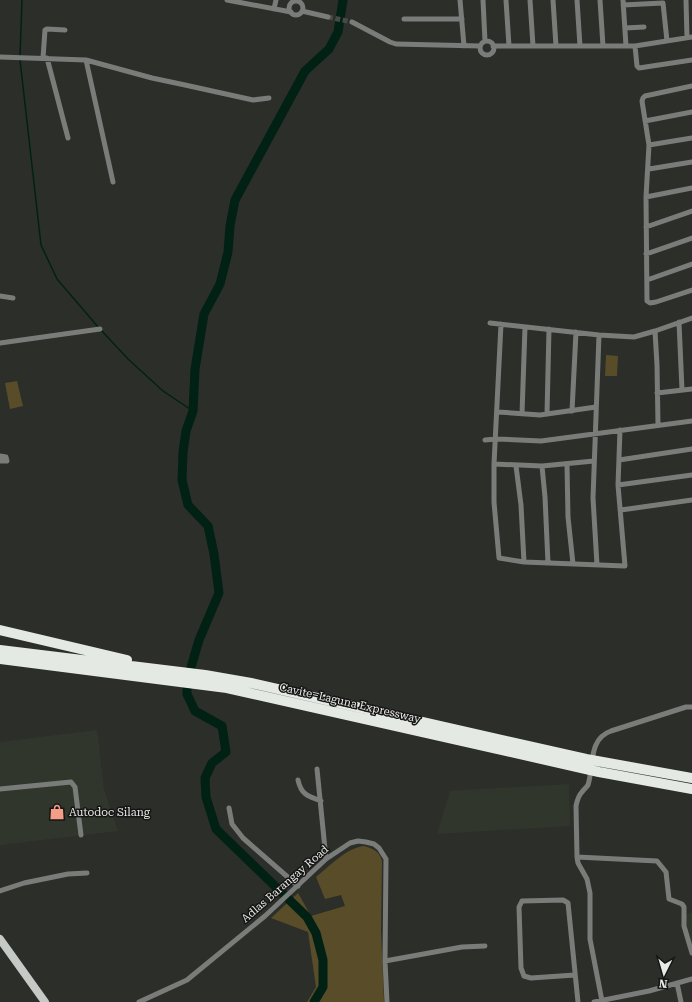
<svg xmlns="http://www.w3.org/2000/svg" width="692" height="1002" viewBox="0 0 692 1002" font-family="'Roboto Serif',serif">
<style>
.built{fill:#31362c}
.green{fill:#594c28}
.lines{fill:none;stroke-linecap:round;stroke-linejoin:round}
.stream{stroke:#012115;stroke-width:1.5}
.river{stroke:#012115;stroke-width:9}
.minor-tunnel{stroke:#484a46;stroke-width:5;stroke-dasharray:5 2.5;stroke-linecap:butt}
.minor{stroke:#7a7c7a;stroke-width:5}
.primary{stroke:#c6cac6;stroke-width:8}
.motorway{stroke:#e5e9e4;stroke-width:10}
.labels{text-anchor:middle;dominant-baseline:central;stroke-width:3;stroke-linejoin:round;paint-order:stroke}
.street-label{font-size:11px;fill:#e9eae7;stroke:#151614}
.poi-label{font-size:11px;fill:#e9eae7;stroke:#151614;text-anchor:start}
</style>
<rect width="100%" height="100%" fill="#2c2e2a"/>
<!-- built -->
<path class="built" d="M97,730L104,790L118,831L0,845V742Z
M569,784L570,826L437,834L450,791Z
M692,913V950L687,930L685,914Z"/>
<!-- green -->
<path class="green" d="M606,355L618,356L617,376H605Z
M17,381L23,406L10,409L5,383Z
M364,846C374,849 379,851 382,861L381,930L384,1002H307L316,987L308,932L271,918L298,893L311,916L345,906L341,895L325,899L316,877C330,866 346,848 364,846Z"/>
<g class="lines">
<!-- stream -->
<path class="stream" d="M20,56L22,0
M20,60L41,245L57,279L99,328
M101,330L128,359L163,391L193,411"/>
<!-- river -->
<path class="river" d="M314,1002L323,987V960L316,933L307,917L216,829L206,797L205,778L212,763L226,752L222,726L195,711L187,694V681L199,640L219,593L214,554L208,526L188,505L182,480L183,452L186,431L193,411L195,369L204,314L220,284L228,252L230,226L235,200L305,71L329,49L338,32L343,0"/>
<!-- minor-tunnel -->
<path class="minor-tunnel" d="M328,17L352,22"/>
<!-- minor -->
<path class="minor" d="M227,0L291,12
M460,0L464,46
M483,0L485,41
M506,0L509,46
M530,0L533,46
M553,0L556,46
M577,0L580,46
M600,0L603,46
M623,0L626,46
M686,0L687,38
M289 8a7 7 0 1 1 14 0a7 7 0 1 1-14 0Z
M623,5L663,3L667,41
M274,9L276,0
M302,11L328,17
M404,19H462
M352,22L390,42L396,44L480,46
M625,28L644,27
M480 48a7 7 0 1 1 14 0a7 7 0 1 1-14 0Z
M493,46H635L692,37
M635,46L637,66L639,68L692,60
M0,57L86,60L152,78L185,85L253,100L269,98
M43,58L45,30L47,29L65,30
M47,58L68,138
M86,60L113,182
M692,86L645,96L643,98L642,101L649,145L646,197L647,301L650,303L656,302L692,290
M645,121L692,112
M649,145L692,138
M649,169L692,162
M646,197L692,188
M646,227L692,211
M646,254L692,238
M647,280L692,264
M0,296L13,298
M679,322L682,390
M490,323L599,335L634,337L655,331L692,318
M501,324L494,464V502L499,558L524,562L625,566L618,485L620,430
M655,331L657,365L658,425
M0,343L100,329
M657,393L692,389
M572,411L576,332
M498,412L540,415L596,407
M522,414L525,327
M547,414L549,329
M485,440L496,439L541,441L692,421
M0,456L6,457L7,461H0
M619,460L692,449
M494,464L542,466L594,461
M567,464L568,517L573,564
M516,466L521,505L524,562
M542,466L545,497L548,563
M618,485L692,475
M621,510L692,500
M597,565L593,498L599,335
M317,769L326,859
M298,780C301,794 307,796 321,801
M0,789L71,782L75,787L81,835
M229,808L232,824L243,838L298,886
M577,857L657,861L666,872L669,899L682,904L684,907V926L692,953
M0,891L24,883L68,874L87,873
M385,961L462,947L485,946
M575,975L531,978L524,976L521,968L519,907L522,901L563,900L568,903L578,1002
M677,983L681,1002
M602,1001L590,939V893L587,879L578,863L577,857L576,806C577,801 578,796 582,792C584,789 586,788 588,785C594,766 588,739 611,731L686,707H692
M139,1002L187,980L265,916L326,859L350,843L358,841L366,842L374,844L379,848L386,859L385,961L387,1002
M594,1002L649,991L692,979"/>
<!-- primary -->
<path class="primary" d="M0,939L45,1002"/>
<!-- motorway -->
<path class="motorway" d="M0,630L127,660
M0,650L205,675L251,683L586,759L692,778
M0,659L227,688L599,772L692,789"/>
</g>
<!-- icons -->
<defs>
<g id="shop-bare" transform="scale(1.2)"><path d="M-5-2.5h2.3a2.7 3.5 0 0 1 5.4 0H5L5.5 6h-11ZM-1.5-2.5h3a1.5 2.3 0 0 0-3 0Z" fill="#f49e89" stroke="#151614" stroke-width="2.5" paint-order="stroke"/></g>
</defs>
<g fill-rule="evenodd">
<use href="#shop-bare" x="57" y="812"/>
</g>
<g class="labels">
<!-- street labels -->
<g class="street-label">
<text transform="translate(350 703) rotate(13)">Cavite–Laguna Expressway</text>
<text transform="translate(285 884) rotate(-41)">Adlas Barangay Road</text>
</g>
<!-- poi labels -->
<g class="poi-label">
<text x="69" y="812">Autodoc Silang</text>
</g>
</g>
<!-- north arrow -->
<g transform="translate(664 974) rotate(185)" stroke="#151614" stroke-width="3" paint-order="stroke">
<path d="M0-3L7 15L0 10L-7 15Z" fill="#e9eae7"/>
<text y="-6" font-size="11" font-weight="bold" text-anchor="middle" fill="#e9eae7">N</text>
</g>
</svg>
